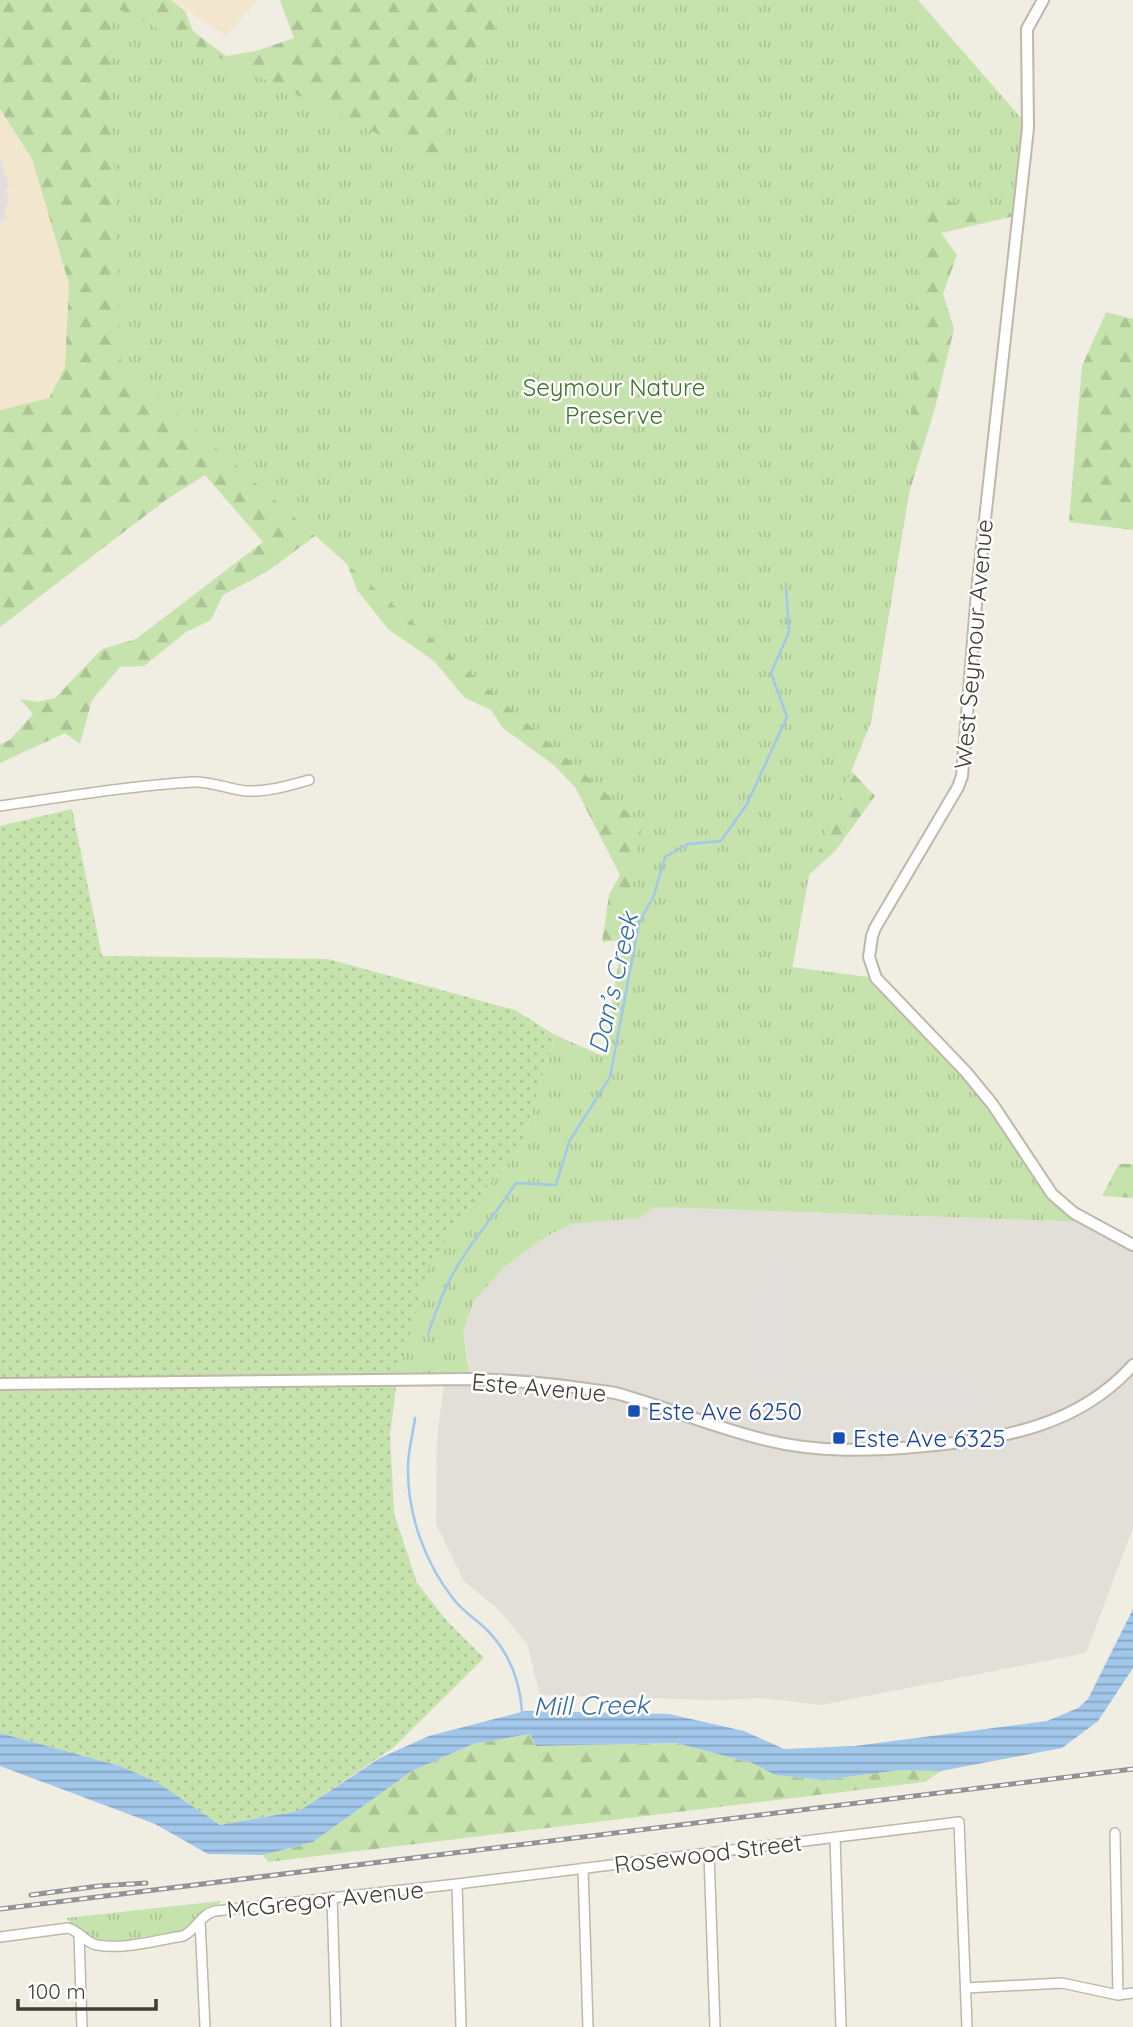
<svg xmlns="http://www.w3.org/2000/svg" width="1133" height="2027" viewBox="0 0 1133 2027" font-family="Quicksand,sans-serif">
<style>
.commercial{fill:#f2e6ce}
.industrial{fill:#e2ded8}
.grass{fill:url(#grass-dots)}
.forest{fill:url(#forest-firs)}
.park{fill:url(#park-tufts)}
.parking{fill:#e1dfdb}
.water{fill:url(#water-rules)}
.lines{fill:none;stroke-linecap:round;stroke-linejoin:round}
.stream{stroke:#a1c7eb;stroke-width:2.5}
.minor-casing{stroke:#beb8a9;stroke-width:12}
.tertiary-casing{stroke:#beb8a9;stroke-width:14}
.minor{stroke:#fff;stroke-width:9}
.tertiary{stroke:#fff;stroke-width:10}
.rail-casing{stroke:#939393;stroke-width:5}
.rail{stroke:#fff;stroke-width:2.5;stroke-dasharray:8;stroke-linecap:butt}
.transit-dot{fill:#1a4fb4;stroke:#fff;stroke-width:2.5}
.labels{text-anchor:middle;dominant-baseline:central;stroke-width:5;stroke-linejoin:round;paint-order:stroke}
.park-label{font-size:24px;fill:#3f702b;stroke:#fff}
.street-label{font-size:24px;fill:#423d33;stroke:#fff}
.transit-label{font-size:24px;fill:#164399;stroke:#fff;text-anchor:start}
.water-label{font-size:26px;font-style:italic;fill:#336da7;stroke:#fff}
</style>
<defs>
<pattern id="grass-dots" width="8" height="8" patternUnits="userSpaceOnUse" patternTransform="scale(1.75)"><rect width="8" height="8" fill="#c7e3ad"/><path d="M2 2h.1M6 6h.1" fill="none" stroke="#acc495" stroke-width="1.8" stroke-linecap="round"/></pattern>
<pattern id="forest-firs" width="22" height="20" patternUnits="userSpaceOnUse" patternTransform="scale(1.75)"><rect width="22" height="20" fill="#c7e3ad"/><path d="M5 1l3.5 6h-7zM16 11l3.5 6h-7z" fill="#acc495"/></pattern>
<pattern id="park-tufts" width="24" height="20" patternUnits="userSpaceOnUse" patternTransform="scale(1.75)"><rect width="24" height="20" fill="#c7e3ad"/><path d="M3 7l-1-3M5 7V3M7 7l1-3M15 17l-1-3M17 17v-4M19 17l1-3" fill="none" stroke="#acc495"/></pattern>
<pattern id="water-rules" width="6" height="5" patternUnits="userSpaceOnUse" patternTransform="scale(1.75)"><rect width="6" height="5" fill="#a1c7eb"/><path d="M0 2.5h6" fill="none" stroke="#85a3bf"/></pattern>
</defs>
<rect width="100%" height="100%" fill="#f0ede3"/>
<!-- commercial -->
<path class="commercial" d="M171,0H258L226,36Z
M0,109L32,159L69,284L65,367L48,398L0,410Z"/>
<!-- industrial -->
<path class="industrial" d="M655,1207L1090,1222L1133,1245V1527L1086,1653L821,1705L763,1698L718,1700L540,1695L527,1644L499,1610L464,1581L436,1524L437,1440L444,1381L469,1364L463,1332L474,1301L504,1267L547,1236L571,1224L639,1218Z"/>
<!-- grass -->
<path class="grass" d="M72,809L102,956L328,959L515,1010L555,1035L520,1150L464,1213L397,1380L390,1435L394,1513L417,1583L447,1621L484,1658L393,1748L299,1811L220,1825L157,1782L120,1766L0,1733V826Z"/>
<!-- forest -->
<path class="forest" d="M0,0H171L185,11L193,31L226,56L256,51L294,38L280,0H637L1019,215L941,233L957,255L943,294L954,329L935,408L909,493L871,722L851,771L875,796L836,850L809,875L792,968L663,936L602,942L609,895L620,875L575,787L554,765L503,728L491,710L465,698L434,661L388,629L357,590L347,564L350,537L279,503L315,536L268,571L223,595L211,620L186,632L144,666L120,667L92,700L80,744L65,733L0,763V744L10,740L33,714L20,699L37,702L55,698L102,649L136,639L263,542L205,475L167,499L0,627V410L49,398L65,367L69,284L32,159L0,109Z
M1106,312L1133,319V530L1069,522L1082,366Z
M1119,1164H1133V1198L1102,1196Z
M530,1734L536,1746L676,1743L752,1763L775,1775L824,1780L900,1770L941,1771L925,1782L268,1862L263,1855L313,1842L412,1771L473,1744Z"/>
<!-- park -->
<path class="park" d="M509,0H918L1028,126L1019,215L921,197L909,493L871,722L809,875L792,967L876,978L966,1072L1041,1181L1090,1222L655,1207L639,1218L571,1224L547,1236L504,1267L474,1301L463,1332L470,1379L397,1380L430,1263L464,1213L520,1150L555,1035L603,1056L642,825L121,364L108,4L434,161Z
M221,1901L189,1933L100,1945L79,1934L66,1918Z"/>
<!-- parking -->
<path class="parking" d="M0,157L9,187L5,190L9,199L4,212L7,218L0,222Z
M761,1254L779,1255V1273H787L784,1370L756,1369Z
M793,1372L975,1381L974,1406L791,1398Z"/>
<!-- water -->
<path class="water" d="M1133,1609V1668L1098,1721L1062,1748L941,1771L900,1770L824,1780L775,1775L752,1763L676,1743L536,1746L530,1734L473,1744L412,1771L313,1842L263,1855L208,1854L155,1824L0,1766V1733L120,1766L157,1782L220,1825L299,1811L380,1758L429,1736L525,1711L669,1714L744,1731L784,1749L855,1746L1047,1721L1078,1708L1088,1699Z"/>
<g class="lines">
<!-- stream -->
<path class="stream" d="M428,1334C434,1317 440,1299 448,1283C466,1247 494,1217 516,1183L556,1185L569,1142L610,1077L639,923L654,895L665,857L688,844L721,841L747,804L787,717L771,673L789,632L786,587
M415,1418C413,1434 408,1451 408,1466C407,1514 425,1564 455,1601C464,1612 477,1620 487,1630C509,1652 520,1681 522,1712"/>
<!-- minor casing -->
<g class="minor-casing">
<path id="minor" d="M0,806C64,797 128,786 193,782C211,781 227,789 246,791C268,792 287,786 309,780
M1115,1833L1118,1995
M835,1837L841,2027
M709,1853L715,2027
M583,1868L588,2027
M457,1884L461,2027
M332,1897L336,2027
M200,1921L205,2027
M79,1934L82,2027
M0,1937L68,1928C80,1931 85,1943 97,1945C124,1950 156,1940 183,1936C196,1930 201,1914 215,1911L457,1884L959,1822L967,2027
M966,1988L1062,1983L1118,1995L1133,1993"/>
</g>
<!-- tertiary casing -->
<g class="tertiary-casing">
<path id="tertiary" d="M1043,0L1027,29L1028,128L977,592L962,776L958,787L875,928L872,936L869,957L876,978L966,1072L993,1105L1052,1194L1074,1213L1133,1245
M0,1384L470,1379C510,1380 548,1383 587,1389C598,1391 609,1391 619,1394C668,1408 716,1428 766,1440C818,1453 873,1451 925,1446C1002,1439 1079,1426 1133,1365"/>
</g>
<!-- minor -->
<use href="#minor" class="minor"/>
<!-- tertiary -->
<use href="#tertiary" class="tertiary"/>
<!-- rail casing -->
<g class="rail-casing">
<path id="rail" d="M31,1895L99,1886L146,1883
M0,1909L1133,1769"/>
</g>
<!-- rail -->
<use href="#rail" class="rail"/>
</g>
<!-- markers -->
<g class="transit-dot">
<rect x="627" y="1404" width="14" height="14" rx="3.5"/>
<rect x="832" y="1431" width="14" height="14" rx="3.5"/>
</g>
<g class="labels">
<!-- park labels -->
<g class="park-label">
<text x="614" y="387">Seymour Nature<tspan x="614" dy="28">Preserve</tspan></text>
</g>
<!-- street labels -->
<g class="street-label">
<text transform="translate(973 644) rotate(-85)">West Seymour Avenue</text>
<text transform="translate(539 1387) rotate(5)">Este Avenue</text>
<text transform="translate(708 1853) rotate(-7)">Rosewood Street</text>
<text transform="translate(325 1899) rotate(-6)">McGregor Avenue</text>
</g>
<!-- transit labels -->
<g class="transit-label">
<text x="648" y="1411">Este Ave 6250</text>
<text x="853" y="1438">Este Ave 6325</text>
</g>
<!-- water labels -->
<g class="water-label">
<text transform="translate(613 983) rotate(-77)">Dan’s Creek</text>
<text transform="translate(591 1705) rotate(-1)">Mill Creek</text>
</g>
</g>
<!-- scale -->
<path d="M18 1999v10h138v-10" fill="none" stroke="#423d33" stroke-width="3.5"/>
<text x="28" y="1999" font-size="21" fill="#423d33" stroke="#ffffff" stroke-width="5" paint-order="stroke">100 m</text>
</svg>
